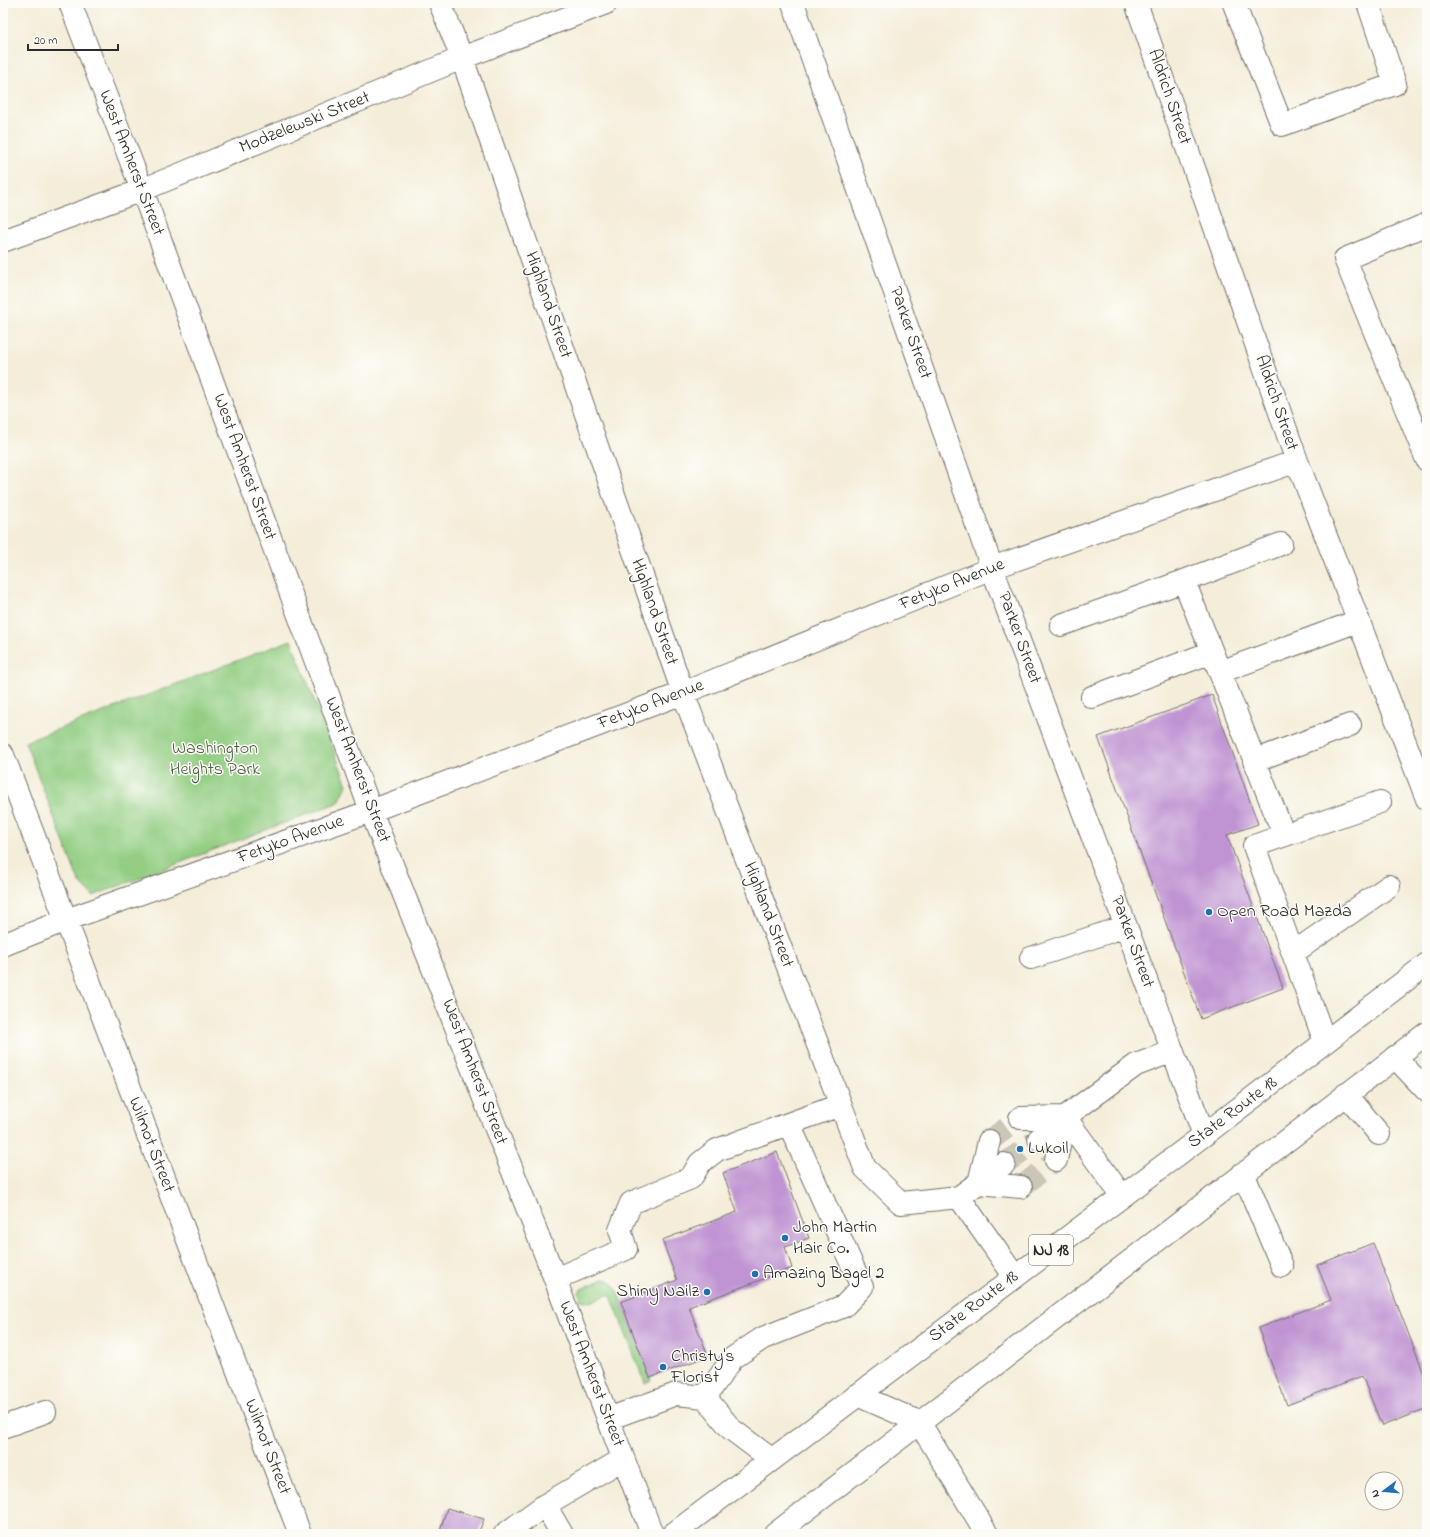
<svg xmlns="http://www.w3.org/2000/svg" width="1430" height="1537" viewBox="0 0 1430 1537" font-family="'Indie Flower',sans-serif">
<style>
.green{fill:#93ce83;stroke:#5f7c57}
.building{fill:#c094d3}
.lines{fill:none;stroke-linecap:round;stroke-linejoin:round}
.minor-tunnel{stroke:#ccc6b6;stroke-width:22;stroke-dasharray:22 11;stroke-linecap:butt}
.minor-casing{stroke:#716f68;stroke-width:24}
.highway-casing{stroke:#716f68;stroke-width:24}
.minor{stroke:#fff;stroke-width:22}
.highway{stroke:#fff;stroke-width:22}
.poi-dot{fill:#1f6fb2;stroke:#fdfcf7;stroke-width:1.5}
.labels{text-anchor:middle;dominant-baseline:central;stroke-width:3;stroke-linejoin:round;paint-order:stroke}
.shield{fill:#fdfcf7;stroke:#6a6a68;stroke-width:1}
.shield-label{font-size:17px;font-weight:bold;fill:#2b2b2b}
.street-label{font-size:18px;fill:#2b2b2b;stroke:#fdfcf7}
.park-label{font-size:18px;fill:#4a5c45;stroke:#fdfcf7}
.poi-label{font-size:18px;fill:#2b2b2b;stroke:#fdfcf7;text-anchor:start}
</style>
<rect width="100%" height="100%" fill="#fdfcf7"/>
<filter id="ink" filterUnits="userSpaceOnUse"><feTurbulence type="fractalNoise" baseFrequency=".025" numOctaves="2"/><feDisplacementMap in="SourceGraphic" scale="8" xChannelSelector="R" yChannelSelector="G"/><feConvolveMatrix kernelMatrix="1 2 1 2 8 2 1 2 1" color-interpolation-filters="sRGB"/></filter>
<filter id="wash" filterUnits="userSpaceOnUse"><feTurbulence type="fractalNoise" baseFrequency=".012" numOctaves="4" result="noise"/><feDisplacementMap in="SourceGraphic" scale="16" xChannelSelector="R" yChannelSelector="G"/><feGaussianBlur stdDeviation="0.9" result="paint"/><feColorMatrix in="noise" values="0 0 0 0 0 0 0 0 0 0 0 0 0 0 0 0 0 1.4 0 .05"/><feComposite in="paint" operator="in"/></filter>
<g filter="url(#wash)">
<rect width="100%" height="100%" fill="#f4edd9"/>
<!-- green -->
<path class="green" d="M291,640L347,785L339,802L93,896L79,882L25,742Z
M604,1279C615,1280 615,1288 620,1297L651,1380L645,1383L610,1294L590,1302L581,1300L579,1292L581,1289Z"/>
<g id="blocks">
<!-- building -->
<path class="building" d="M1212,695L1258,824L1227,835L1283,988L1201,1019L1098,737Z
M777,1152L809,1238L785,1247L792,1268L689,1307L708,1356L650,1378L621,1302L677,1280L662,1240L737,1212L723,1173Z
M1373,1243L1427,1381V1408L1382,1426L1362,1376L1287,1405L1258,1328L1331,1300L1317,1265Z
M447,1508L484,1519L478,1534H439Z"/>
</g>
</g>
<g filter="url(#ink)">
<use href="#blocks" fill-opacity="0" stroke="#716f68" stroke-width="1"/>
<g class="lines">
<!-- minor-tunnel -->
<path class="minor-tunnel" d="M989,1141L1020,1118
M1004,1164L1039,1139
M1021,1187L1056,1160"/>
<!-- minor casing -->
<g class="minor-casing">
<path id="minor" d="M70,3L142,190L371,811L555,1279L652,1534
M440,3L462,58L683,693L865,1168L901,1203L959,1197
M793,3L992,568L1204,1135
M1136,3L1297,461L1427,799
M1236,3L1234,4L1282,125L1395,84L1368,3
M1427,224L1345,259L1427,460
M3,241L142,190L462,58L606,3
M1184,581L1281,544
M1061,625L1184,581L1284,835
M1220,672L1358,621
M1092,697L1212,652
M3,755L300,1534
M1254,761L1350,725
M3,945L66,920L371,811L683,693L992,568L1297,461
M1293,953L1389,886
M1031,958L1126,926
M1325,1042L1254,846L1380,802
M1395,1057L1427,1091
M1346,1094L1379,1134
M1065,1117L1122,1196
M1020,1118L1065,1117
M1039,1139L1065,1117L1136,1065L1173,1051
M1056,1160L1065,1117
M1004,1164L959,1197L1015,1277
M1243,1173L1282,1266
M979,1183L989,1141
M979,1183L1021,1187
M555,1279L626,1249L620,1230L631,1203L691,1178L700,1163L717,1150L840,1105
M705,1397L733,1358L763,1338L844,1306L862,1287L789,1124
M608,1419L676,1394L705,1397L731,1429L771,1459
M3,1427L45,1412
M545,1505L562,1534
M505,1534L545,1505L623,1459"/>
</g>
<!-- highway casing -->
<g class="highway-casing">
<path id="highway" d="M857,1395L919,1422L987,1534
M673,1534L1204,1135L1427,964
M775,1534L1427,1033"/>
</g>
<!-- minor -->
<use href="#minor" class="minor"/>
<!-- highway -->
<use href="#highway" class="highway"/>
</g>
</g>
<!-- markers -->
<g class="poi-dot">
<circle cx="1209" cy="912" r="4"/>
<circle cx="1020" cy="1149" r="4"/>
<circle cx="785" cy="1238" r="4"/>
<circle cx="755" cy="1274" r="4"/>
<circle cx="707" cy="1292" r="4"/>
<circle cx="663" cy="1367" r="4"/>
</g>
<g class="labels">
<!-- shield labels -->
<rect class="shield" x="1029" y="1235" width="44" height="30" rx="3"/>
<g class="shield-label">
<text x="1051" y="1250">NJ 18</text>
</g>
<!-- street labels -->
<g class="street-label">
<text transform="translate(1169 97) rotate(71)">Aldrich Street</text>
<text transform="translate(305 123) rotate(-22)">Modzelewski Street</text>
<text transform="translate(131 163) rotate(69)">West Amherst Street</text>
<text transform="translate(548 305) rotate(71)">Highland Street</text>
<text transform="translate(910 333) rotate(71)">Parker Street</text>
<text transform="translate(1276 403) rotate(71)">Aldrich Street</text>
<text transform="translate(244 467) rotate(70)">West Amherst Street</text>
<text transform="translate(952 585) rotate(-22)">Fetyko Avenue</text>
<text transform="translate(654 612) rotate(71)">Highland Street</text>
<text transform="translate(1019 638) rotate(70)">Parker Street</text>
<text transform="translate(651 705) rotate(-21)">Fetyko Avenue</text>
<text transform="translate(357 770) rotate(69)">West Amherst Street</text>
<text transform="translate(291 840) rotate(-20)">Fetyko Avenue</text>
<text transform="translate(768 915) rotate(69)">Highland Street</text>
<text transform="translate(1132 942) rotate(70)">Parker Street</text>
<text transform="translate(474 1072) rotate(69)">West Amherst Street</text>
<text transform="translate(1233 1113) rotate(-37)">State Route 18</text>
<text transform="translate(151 1145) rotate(69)">Wilmot Street</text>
<text transform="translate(974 1307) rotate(-37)">State Route 18</text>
<text transform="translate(591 1374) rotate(69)">West Amherst Street</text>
<text transform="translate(267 1447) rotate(69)">Wilmot Street</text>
</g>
<!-- park labels -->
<g class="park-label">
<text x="215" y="749">Washington<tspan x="215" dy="21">Heights Park</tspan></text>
</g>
<!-- poi labels -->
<g class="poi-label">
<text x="1217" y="912">Open Road Mazda</text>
<text x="1028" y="1149">Lukoil</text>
<text x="793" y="1228">John Martin<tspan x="793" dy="21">Hair Co.</tspan></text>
<text x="763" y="1274">Amazing Bagel 2</text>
<text x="699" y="1292" text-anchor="end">Shiny Nailz</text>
<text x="671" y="1357">Christy's<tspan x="671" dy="21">Florist</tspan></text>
</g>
</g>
<!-- margin -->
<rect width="1430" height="1537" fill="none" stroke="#fdfcf7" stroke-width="16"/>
<!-- north arrow -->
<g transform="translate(1384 1491) rotate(254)"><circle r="19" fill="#fdfcf7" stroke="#a9a8a5"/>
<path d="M0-3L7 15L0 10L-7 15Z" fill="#1f6fb2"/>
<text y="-6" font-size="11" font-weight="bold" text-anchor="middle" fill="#2b2b2b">N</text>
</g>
<!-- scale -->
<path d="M28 44v6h90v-6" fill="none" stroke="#2b2b2b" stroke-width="2"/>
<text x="34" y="44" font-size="12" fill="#2b2b2b" stroke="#fdfcf7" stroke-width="3" paint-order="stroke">20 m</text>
</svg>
